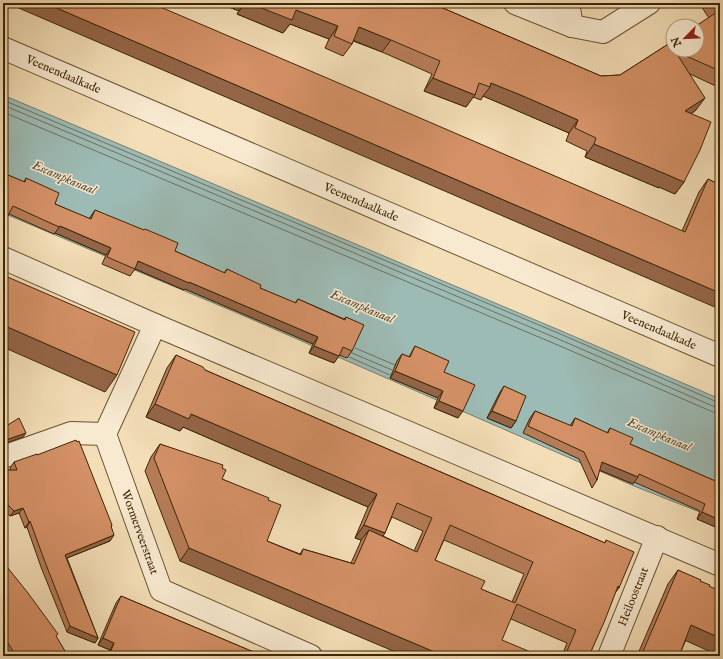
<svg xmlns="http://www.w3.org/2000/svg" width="723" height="659" viewBox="0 0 723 659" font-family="'IM FELL English',serif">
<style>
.water{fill:#9dbbb5;stroke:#777f6f}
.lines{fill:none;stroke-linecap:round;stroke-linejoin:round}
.shore{stroke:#6d705e;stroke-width:1}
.minor-casing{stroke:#6b5432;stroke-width:24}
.minor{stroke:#f8ead0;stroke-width:22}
.wall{fill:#b67c58;stroke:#3d2606;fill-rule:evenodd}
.shaded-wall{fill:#946547;stroke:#3d2606}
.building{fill:#d49066;stroke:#3d2606;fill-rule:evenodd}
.labels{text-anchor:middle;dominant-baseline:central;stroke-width:3;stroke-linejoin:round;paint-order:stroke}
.street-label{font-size:12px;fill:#3d2606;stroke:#f8ead0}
.water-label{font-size:13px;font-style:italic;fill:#554b32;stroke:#f8ead0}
</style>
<rect width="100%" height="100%" fill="#f4deb7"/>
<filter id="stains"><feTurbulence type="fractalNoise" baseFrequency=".005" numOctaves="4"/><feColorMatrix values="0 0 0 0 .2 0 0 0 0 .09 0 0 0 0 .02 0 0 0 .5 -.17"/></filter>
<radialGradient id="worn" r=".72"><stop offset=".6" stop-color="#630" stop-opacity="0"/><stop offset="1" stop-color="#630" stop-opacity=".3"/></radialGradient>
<!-- water -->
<path class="water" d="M3,95L559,330L720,399V520L634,486L235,312L125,266L117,261L3,213Z"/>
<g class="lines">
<!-- shore -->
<path class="shore" d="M3,100L558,333L717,402L720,403
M3,105L556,338L715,407L720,408
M3,112L553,343L713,412L720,414
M355,348L395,365
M352,353L392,370
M349,357L390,375"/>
<!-- minor casing -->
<g class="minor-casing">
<g id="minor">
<path d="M515,3L572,26L603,32L649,3"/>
<path d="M568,3L572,26"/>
<path id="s1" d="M3,48L720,356"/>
<path d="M3,258L155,325L720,565"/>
<path id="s2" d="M155,325L105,434L161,590L311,656"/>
<path d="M3,457L71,433L105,434"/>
<path id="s3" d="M609,656L657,537"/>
</g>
</g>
<!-- minor -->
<use href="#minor" class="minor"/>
</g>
<!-- wall -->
<path class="wall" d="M219,3H431L601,76L620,75L709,18L699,3H720V88L690,74L696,110L691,114L684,182L675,194L659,187V188L585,157L587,151L566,141L569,133L514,109L483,96L481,100L473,97L466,107L424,91L432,74L382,52L353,41L352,44L343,56L325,48L329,39L290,24L283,33L237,14L239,11Z
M3,173L24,182L26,178L55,204L89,219L95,210L175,251L224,273L227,269L260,288L295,303L298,299L344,319L346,317L352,351L347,358L339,355L334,363L309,353L313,344L185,289L184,290L135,269L130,276L102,264L106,255L55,233L54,234L9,214L3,223Z
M708,179L720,185V306L717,308L682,231L699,192Z
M415,346L444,372L458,418L434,408L438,398L390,378L397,361L402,354L409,357Z
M176,355L205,370L605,543L606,540L619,588L615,593L589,656H562L567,643L511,619L180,561L145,471L151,457L160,444L222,468V479L268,500L267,541L300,554L303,549L351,563L360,543L361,540L355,538L368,507L183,427L180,431L146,417L167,368ZM392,517L423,531L414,551L383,536ZM444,540L524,574L512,602L481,589L435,560Z
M504,386L516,421L511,428L487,418L499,394Z
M535,411L570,426L575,418L607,433L610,428L630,444L720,483V529L697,519L700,511L634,482L633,484L599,470L597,480L592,488L579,459L523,433L530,418Z
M14,462L112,525L111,527L110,541L67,558L98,638L95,643L67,632L41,567L27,527L25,528L19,513L10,516L3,509V470H11L10,468Z
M3,562L56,637L68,656H3Z
M678,570L700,581L709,586L679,656H637L668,584Z
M121,596L263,656H107L110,650L98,645L116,603Z"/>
<!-- shaded-wall -->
<path class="shaded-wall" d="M7,3H45L720,293V306L717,308Z
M219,3H244L239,11Z
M245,3H249L296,10L338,26L329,39L290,24L283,33L237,14Z
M359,27L391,40L382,52L350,39Z
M433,78L475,95L466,107L424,91Z
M491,83L523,96L578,120L569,133L483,96L490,87Z
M705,98L696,110L676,124L685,111Z
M594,144L668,175L684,182L675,194L659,187V188L585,157Z
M60,226L111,248L106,255L55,233Z
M138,261L189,282L318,337L313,344L185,289L184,290L133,268Z
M3,325L117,375L105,392L3,347Z
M314,346L339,356L334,363L309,353Z
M395,371L443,391L438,398L390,378Z
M439,401L463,411L458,418L434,408Z
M155,404L191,414L377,494L368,507L183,427L180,431L146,417Z
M492,411L516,421L511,428L487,418Z
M26,433L23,437L3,444V441Z
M602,462L638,477L633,484L597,469Z
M23,508L19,513L10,516L14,511Z
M702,512L720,520V529L697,519Z
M30,521L27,527L25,528L29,522Z
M364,525L385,533L376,546L369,530L361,540L355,538Z
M114,535L110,541L62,560L65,555Z
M189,548L444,656H405L180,561Z
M691,625L720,638V656L682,639Z
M70,626L98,638L95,643L67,632Z
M103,638L114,643L110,650L98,645Z"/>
<!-- building -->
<path class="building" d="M45,3H151L320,75L685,232L708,179L720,185V293Z
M249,3H431L601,76L620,75L673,41V50H697V26H696L720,10V71L675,51L705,98L685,111L711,122L700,150L684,182L668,175L594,144L596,138L575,128L578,120L523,96L491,83L490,87L479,83L475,95L433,78L440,61L391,40L359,27L352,44L334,36L338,26L296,10L292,20Z
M716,3H720V9Z
M3,173L25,182L26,178L59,193L55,204L91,219L95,210L144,230L145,229L178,243L175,251L225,273L227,269L261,285L260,288L296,303L298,299L345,320L346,317L364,325L352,351L343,347L339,356L314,346L318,337L189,282V283L138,261L135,269L107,257L111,248L60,226L59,227L13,206L8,216L3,213Z
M3,275L135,332L117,375L3,325Z
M415,346L449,361L444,372L475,385L463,411L439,401L443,391L395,371L402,354L410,357Z
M176,355L203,367L205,370L325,422L605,543L606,540L634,552L619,588L618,586L605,620L589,656H565L576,630L517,604L502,640L540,656H444L189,548L154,458L160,444L223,465L222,468L226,470L222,479L269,498L268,500L281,505L267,541L301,555L303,549L354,564L369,530L417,552L432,518L397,503L385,533L364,525L377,494L191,414L189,419L155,404ZM450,525L533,562L515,603L481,589L485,581L435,560Z
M504,386L526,396L516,421L492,411Z
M535,411L572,426L575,418L608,433L610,428L633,438L630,444L720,483V520L702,512L705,504L639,474L638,477L602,462L597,480L584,452L528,426Z
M19,418L26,433L3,441V428Z
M76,440L77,442L79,441L112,525L111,526L114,535L65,555L98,638L70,626L45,562L30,521L29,522L23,508L14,511L3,500V470H17L14,462L37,454V455Z
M3,562L28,593L58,634L56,636L68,656H16L3,635Z
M678,570L701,580L700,581L710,585L709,586L720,591V638L691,625L679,656H641Z
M121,596L263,656H109L114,643L103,638Z"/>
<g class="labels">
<!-- street labels -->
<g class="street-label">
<text stroke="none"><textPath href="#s1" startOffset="66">Veenendaalkade</textPath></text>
<text stroke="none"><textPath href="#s1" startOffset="390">Veenendaalkade</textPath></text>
<text stroke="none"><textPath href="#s1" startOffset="714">Veenendaalkade</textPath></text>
<text stroke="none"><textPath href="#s2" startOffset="224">Wormerveerstraat</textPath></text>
<text stroke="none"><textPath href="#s3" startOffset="64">Heiloostraat</textPath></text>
</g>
<!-- water labels -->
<g class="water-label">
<text transform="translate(64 178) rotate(23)">Escampkanaal</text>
<text transform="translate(362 307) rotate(23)">Escampkanaal</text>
<text transform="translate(659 435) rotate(23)">Escampkanaal</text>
</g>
</g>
<!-- margin -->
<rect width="723" height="659" fill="none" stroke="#f4deb7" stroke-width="16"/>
<rect x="4" y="4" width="715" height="651" fill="none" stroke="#3d2606" stroke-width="2"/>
<rect x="8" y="8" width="707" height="643" fill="none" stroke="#3d2606"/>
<!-- north arrow -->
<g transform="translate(685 38) rotate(246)"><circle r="19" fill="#f8ead0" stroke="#ad9c7f"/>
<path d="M0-3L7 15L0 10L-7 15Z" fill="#8f2418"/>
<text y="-6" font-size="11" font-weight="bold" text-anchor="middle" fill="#3d2606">N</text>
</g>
<rect width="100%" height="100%" filter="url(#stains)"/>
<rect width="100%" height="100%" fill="url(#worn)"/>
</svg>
